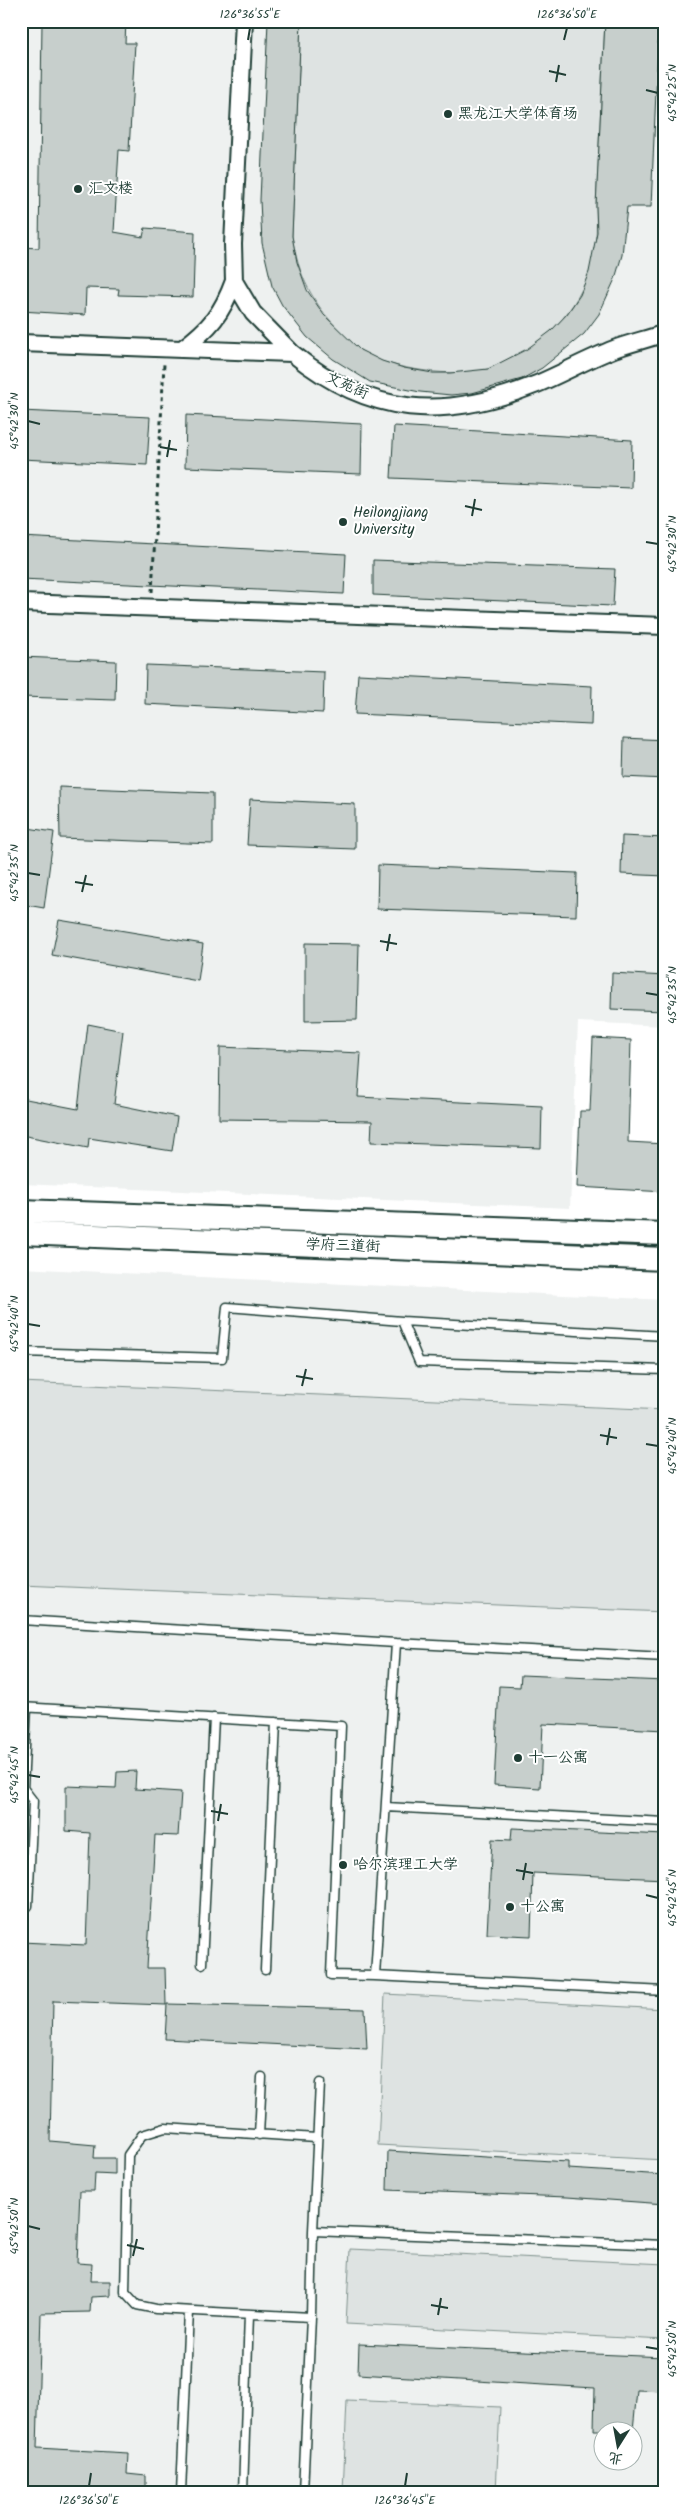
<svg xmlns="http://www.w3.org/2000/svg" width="686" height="2513" viewBox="0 0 686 2513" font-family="Kalam,'LXGW WenKai TC',sans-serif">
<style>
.built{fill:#eef1f0;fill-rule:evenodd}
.green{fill:#dee3e2;stroke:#7e908b}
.building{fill:#c7cfcc;stroke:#1f3d34}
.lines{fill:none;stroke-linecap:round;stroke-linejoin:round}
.service-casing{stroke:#1f3d34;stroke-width:11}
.minor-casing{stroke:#1f3d34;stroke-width:20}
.secondary-casing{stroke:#1f3d34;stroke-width:26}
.path{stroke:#1f3d34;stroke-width:3;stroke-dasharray:4 4;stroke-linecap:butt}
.service{stroke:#fff;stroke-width:8}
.minor{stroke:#fff;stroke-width:16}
.secondary{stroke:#fff;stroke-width:22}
.ticks{fill:none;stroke:#1f3d34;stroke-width:2}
.poi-dot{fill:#1f3d34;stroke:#fff;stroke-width:2}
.labels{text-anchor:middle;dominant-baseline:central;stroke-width:4;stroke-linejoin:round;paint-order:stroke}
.poi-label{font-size:15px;fill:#1f3d34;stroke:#fff;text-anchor:start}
.street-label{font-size:15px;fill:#1f3d34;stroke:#fff}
.neatline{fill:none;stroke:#1f3d34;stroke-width:2}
.ticks-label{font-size:12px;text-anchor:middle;fill:#1f3d34}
</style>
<rect width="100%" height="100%" fill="#fff"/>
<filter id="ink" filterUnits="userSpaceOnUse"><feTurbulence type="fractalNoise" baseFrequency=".02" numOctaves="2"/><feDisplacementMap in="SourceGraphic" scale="10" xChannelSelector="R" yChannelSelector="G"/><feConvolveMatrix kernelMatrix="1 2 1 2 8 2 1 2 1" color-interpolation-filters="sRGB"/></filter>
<g filter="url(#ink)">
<!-- built -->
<path class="built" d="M21,21H665V1026L578,1022L570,1208L21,1184Z
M21,1268L665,1300V2492H21ZM604,2430H634V2460H604Z"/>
<!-- green -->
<path class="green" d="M301,21H605L596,206C597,228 597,251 589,273C574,316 533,356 488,369C465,375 437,373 413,369C395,366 375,361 360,350C353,345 347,338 341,332C313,304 298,275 292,236Z
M21,1382L665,1410V1612L21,1585Z
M385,1994L665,2009V2160L378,2145Z
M350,2249L665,2264V2340L346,2324Z
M347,2400L500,2407L496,2492H343Z"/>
<!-- building -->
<path class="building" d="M42,21H126L125,43H135L129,151L119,150L114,232L143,237L145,228L195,232L193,297L118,295L119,289L86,288L85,315L21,311V247L39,248Z
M268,21H301L292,236L297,262L307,290L324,315L360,350L382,361L404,368L433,373H450L488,369L527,349L551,331L567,314L580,295L589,272L597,232L596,206L605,21L659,22L651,207H627L622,255L615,279L599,314L584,334L542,368L522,379L472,393L451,395L420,392L370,382L333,359L307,337L282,305L272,286L262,243L260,200Z
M21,411L150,417L147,465L21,459Z
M186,415L362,424L361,474L185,467Z
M394,426L632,440L631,488L391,478Z
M21,537L346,554L344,594L21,579Z
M373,560L615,569L613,606L373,595Z
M21,657L116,661L115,700L21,697Z
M146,665L324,672L323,713L145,704Z
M358,674L592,686L591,725L355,714Z
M624,738L665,740V779L623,777Z
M59,787L213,793V844L60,838Z
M250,799L355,804V849L247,845Z
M21,827L54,832L44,908L21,904Z
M622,836L665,838V876L621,874Z
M378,865L577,873L576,916L377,909Z
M59,920L203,944L198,981L52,955Z
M305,943L359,944L357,1020L305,1021Z
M612,973L665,976V1011L611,1009Z
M88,1024L123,1031L114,1104L177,1117L172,1151L89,1138L88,1148L21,1135V1098L78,1109Z
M593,1038L631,1040L628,1142L665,1144V1192L577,1187L580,1111H590Z
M220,1047L361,1053L358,1097L542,1106L541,1148L371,1142L372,1121L219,1119Z
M521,1675L665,1681V1730L543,1724L540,1788L494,1785L499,1686L520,1687Z
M136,1771L135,1789L181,1792L178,1836L155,1835L147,1968H165L166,2005L53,2001L50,2141L95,2145L94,2158H115V2174L95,2173L94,2191H80L77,2263L92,2264L91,2281H110V2296L91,2297L90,2312L41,2313L37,2448L128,2453L127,2474L146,2476V2492H21V1942L86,1945L90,1833L66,1831V1786L116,1788L117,1772Z
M512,1828L665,1835V1879L533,1873L531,1936L487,1934L492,1839L511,1840Z
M167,2004L365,2009L367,2049L165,2039Z
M388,2151L568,2162V2169L665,2175V2204L567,2197L387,2190Z
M359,2344L665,2357V2391L637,2390L633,2430H594L595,2388L358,2374Z"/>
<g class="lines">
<!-- service casing -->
<g class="service-casing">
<path id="service" d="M402,1321L665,1336
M21,1352L222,1358L227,1307L402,1321L419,1362L665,1370
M21,1620L396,1643L375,1976L665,1991
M396,1643L665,1657
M21,1707L341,1726L331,1975L375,1976
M386,1807L665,1822
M21,1906H28L33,1801L23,1788L27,1707
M202,1964L214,1718
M265,1970L276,1722
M259,2135L262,2077
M316,2138L165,2128L142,2135L128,2155L125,2292L137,2305L156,2309L311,2317L313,2231L665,2245
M313,2231L320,2083
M181,2492L189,2311
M243,2492L249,2314
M303,2492L311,2317"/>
</g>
<!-- minor casing -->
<g class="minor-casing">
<path id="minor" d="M244,21L233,244L234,281L253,313L292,353
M21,343L292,353C371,417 445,421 537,384C563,373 588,359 614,349C630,343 648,339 665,333
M182,349C210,328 222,314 234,281
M21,603L665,626"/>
</g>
<!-- secondary casing -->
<g class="secondary-casing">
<path id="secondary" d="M21,1211L665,1234
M21,1233L665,1259"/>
</g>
<!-- path -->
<path class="path" d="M152,592L164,364"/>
<!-- service -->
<use href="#service" class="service"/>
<!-- minor -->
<use href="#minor" class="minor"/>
<!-- secondary -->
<use href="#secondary" class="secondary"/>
</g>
</g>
<!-- ticks -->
<path class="ticks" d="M248,40L250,28M564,40L567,28M549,71L566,75M556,82L559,65M646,90L658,93M28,421L40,424M160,447L177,450M167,457L170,440M465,506L482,510M472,516L475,499M646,542L658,544M28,873L40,875M75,882L93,885M82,892L86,875M380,941L397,944M387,951L390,934M646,993L658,995M28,1324L40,1326M296,1376L313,1379M302,1386L306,1369M600,1435L617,1438M646,1444L658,1446M607,1445L610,1428M28,1775L40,1777M211,1811L228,1814M218,1821L221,1804M516,1870L533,1873M523,1880L526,1863M646,1895L658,1898M28,2226L40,2229M127,2245L144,2249M133,2256L137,2239M431,2305L448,2308M438,2315L441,2298M646,2347L658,2349M89,2486L91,2473M405,2486L407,2473"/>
<!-- markers -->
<g class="poi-dot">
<circle cx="448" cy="114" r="5"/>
<circle cx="78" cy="189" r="5"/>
<circle cx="343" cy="522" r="5"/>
<circle cx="518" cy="1758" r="5"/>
<circle cx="343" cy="1865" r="5"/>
<circle cx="510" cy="1907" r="5"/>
</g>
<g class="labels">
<!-- poi labels -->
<g class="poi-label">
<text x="458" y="114">黑龙江大学体育场</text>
<text x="88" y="189">汇文楼</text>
<text x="353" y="513">Heilongjiang<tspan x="353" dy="17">University</tspan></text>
<text x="528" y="1758">十一公寓</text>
<text x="353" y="1865">哈尔滨理工大学</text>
<text x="520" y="1907">十公寓</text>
</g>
<!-- street labels -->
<g class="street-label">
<text transform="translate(347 386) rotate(24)">文苑街</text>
<text transform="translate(343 1246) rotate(2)">学府三道街</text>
</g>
</g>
<!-- margin -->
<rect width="686" height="2513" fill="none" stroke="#fff" stroke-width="55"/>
<!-- north arrow -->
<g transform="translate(618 2446) rotate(191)"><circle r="24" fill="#ffffff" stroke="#a5b1ae"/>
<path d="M0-4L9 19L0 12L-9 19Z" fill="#1f3d34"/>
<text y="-8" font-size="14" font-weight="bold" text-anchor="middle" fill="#1f3d34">北</text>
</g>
<rect x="28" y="28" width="630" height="2458" class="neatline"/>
<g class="ticks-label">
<text x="250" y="18">126°36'55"E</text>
<text x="567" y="18">126°36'50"E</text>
<text transform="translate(672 93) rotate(-90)" y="4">45°42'25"N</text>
<text transform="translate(14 421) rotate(-90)" y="4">45°42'30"N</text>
<text transform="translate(672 544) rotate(-90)" y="4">45°42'30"N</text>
<text transform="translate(14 873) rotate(-90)" y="4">45°42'35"N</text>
<text transform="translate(672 995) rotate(-90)" y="4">45°42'35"N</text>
<text transform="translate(14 1324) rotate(-90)" y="4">45°42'40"N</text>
<text transform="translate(672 1446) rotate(-90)" y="4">45°42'40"N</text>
<text transform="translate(14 1775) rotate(-90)" y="4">45°42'45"N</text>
<text transform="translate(672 1898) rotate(-90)" y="4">45°42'45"N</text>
<text transform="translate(14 2226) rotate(-90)" y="4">45°42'50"N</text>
<text transform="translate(672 2349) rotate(-90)" y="4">45°42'50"N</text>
<text x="89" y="2504">126°36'50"E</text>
<text x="405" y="2504">126°36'45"E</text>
</g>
</svg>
